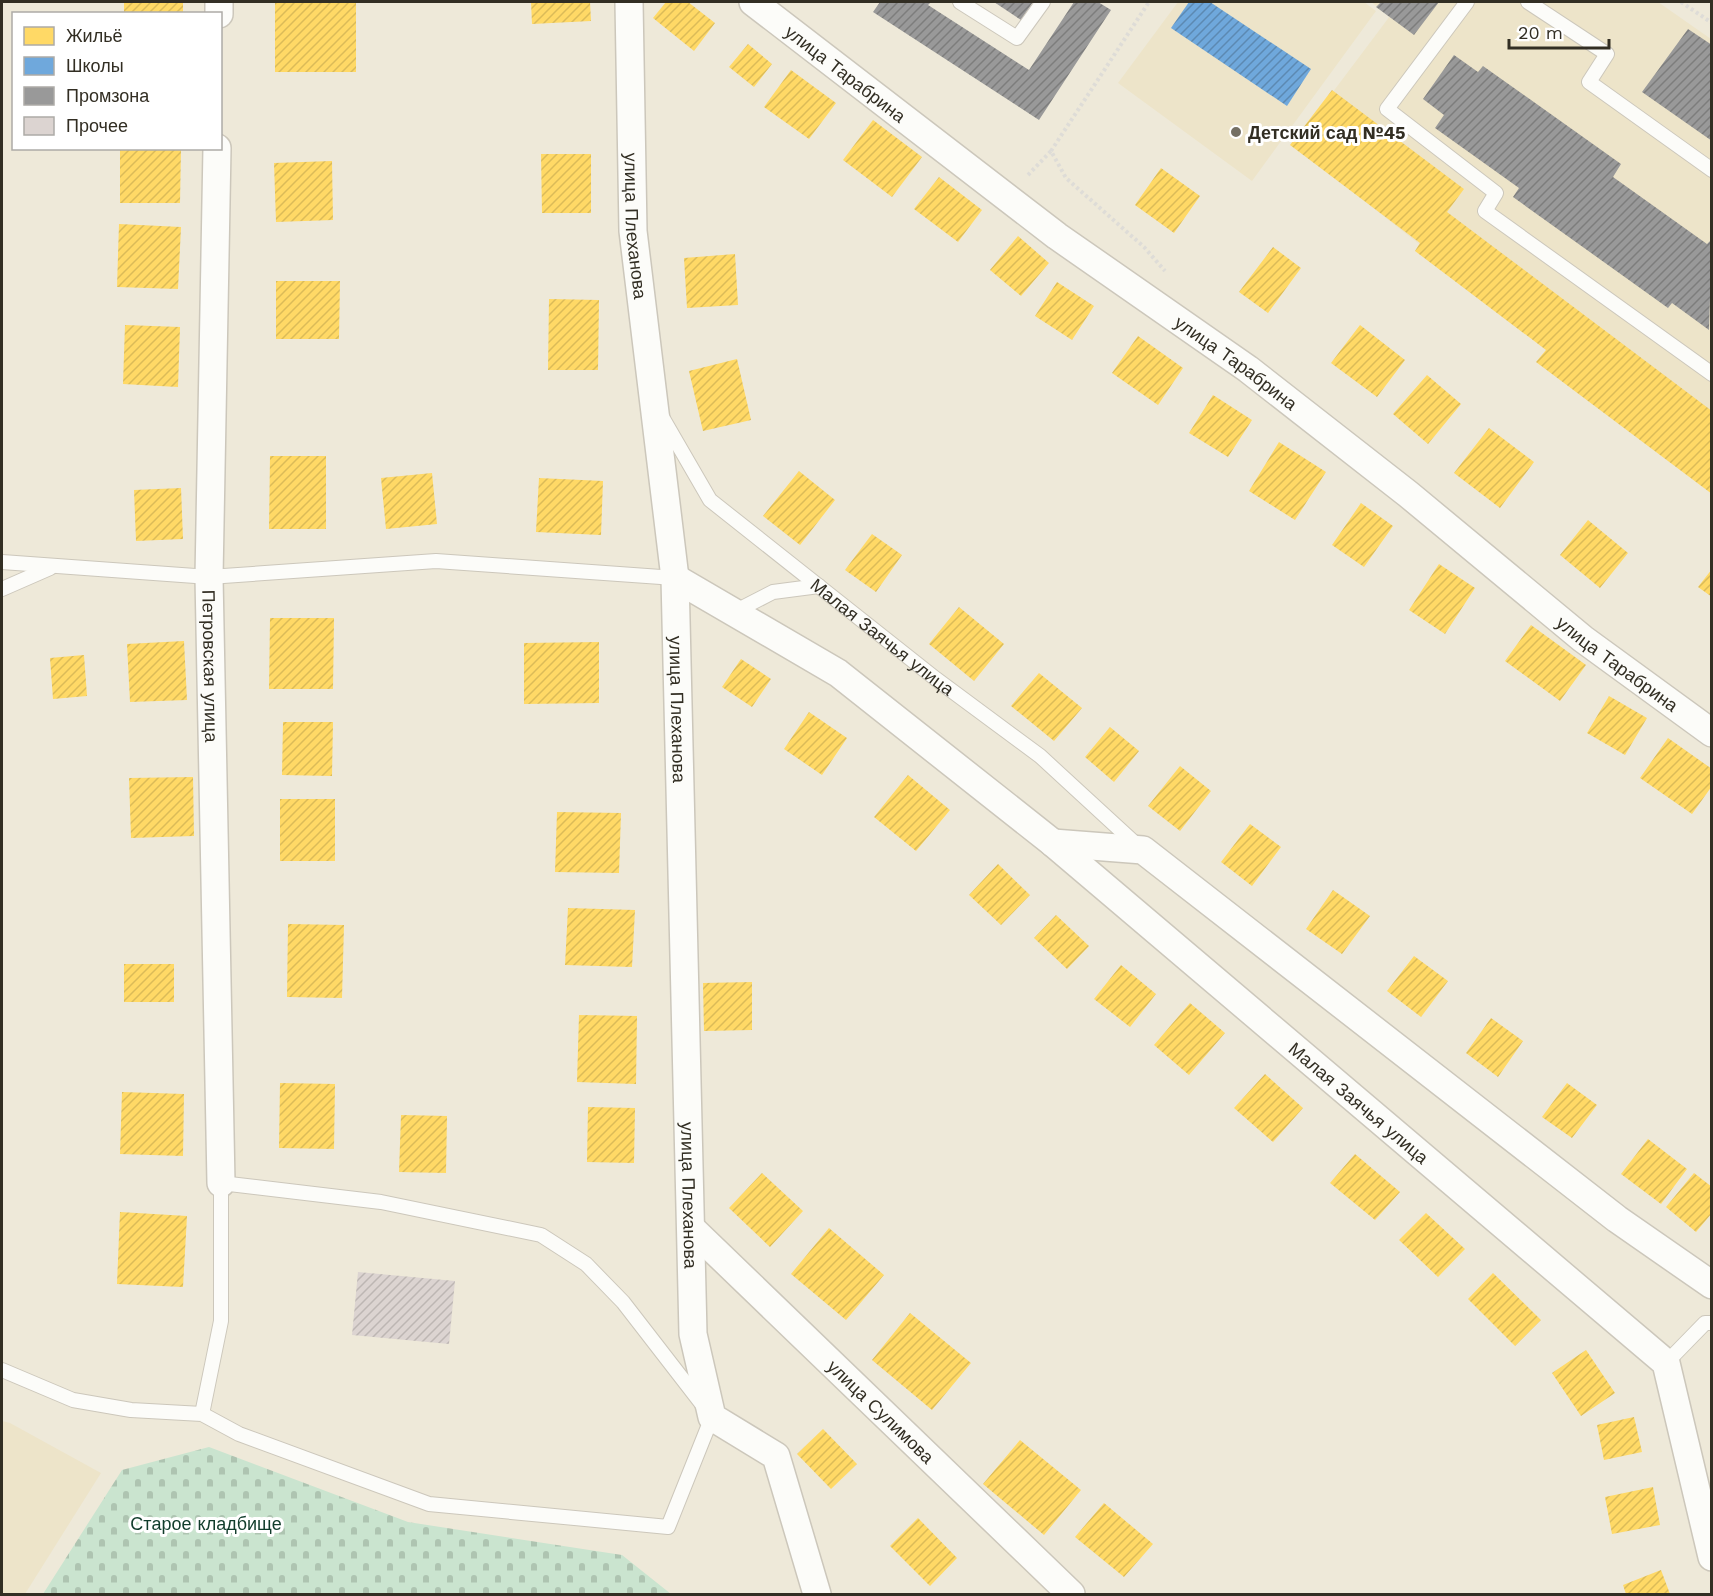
<svg xmlns="http://www.w3.org/2000/svg" width="1713" height="1596" viewBox="0 0 1713 1596" font-family="'Work Sans',sans-serif">
<style>
.built{fill:#ede4c9}
.cemetery{fill:url(#cemetery-stones)}
.homes{fill:url(#homes-hatch)}
.schools{fill:url(#schools-hatch)}
.industry{fill:url(#industry-hatch)}
.building{fill:url(#building-hatch)}
.lines{fill:none;stroke-linecap:round;stroke-linejoin:round}
.lane-casing{stroke:#ccc7bb;stroke-width:16}
.street-casing{stroke:#ccc7bb;stroke-width:30}
.path{stroke:#dedcd7;stroke-width:4;stroke-dasharray:3 3;stroke-linecap:butt}
.lane{stroke:#fcfcf9;stroke-width:14}
.street{stroke:#fcfcf9;stroke-width:27}
.poi-dot{fill:#746f63;stroke:#fff;stroke-width:2}
.labels{text-anchor:middle;dominant-baseline:central;stroke-width:6;stroke-linejoin:round;paint-order:stroke}
.street-label{font-size:18px;fill:#322e23;stroke:#fff}
.poi-label{font-size:18px;font-weight:bold;fill:#322e23;stroke:#fff;text-anchor:start}
.park-label{font-size:18px;fill:#103c2b;stroke:#fff}
</style>
<defs>
<pattern id="cemetery-stones" width="16" height="16" patternUnits="userSpaceOnUse" patternTransform="scale(1.5)"><rect width="16" height="16" fill="#cae4cf"/><path d="M2 7V4a2 2 0 0 1 4 0v3zM10 15v-3a2 2 0 0 1 4 0v3z" fill="#aec4b1"/></pattern>
<pattern id="homes-hatch" width="6" height="6" patternUnits="userSpaceOnUse" patternTransform="scale(1.5)"><rect width="6" height="6" fill="#ffd966"/><path d="M-1 1l2-2M0 6l6-6M5 7l2-2" fill="none" stroke="#dbbb58"/></pattern>
<pattern id="schools-hatch" width="6" height="6" patternUnits="userSpaceOnUse" patternTransform="scale(1.5)"><rect width="6" height="6" fill="#6fa8dc"/><path d="M-1 1l2-2M0 6l6-6M5 7l2-2" fill="none" stroke="#5c89b2"/></pattern>
<pattern id="industry-hatch" width="6" height="6" patternUnits="userSpaceOnUse" patternTransform="scale(1.5)"><rect width="6" height="6" fill="#999"/><path d="M-1 1l2-2M0 6l6-6M5 7l2-2" fill="none" stroke="#7d7d7c"/></pattern>
<pattern id="building-hatch" width="6" height="6" patternUnits="userSpaceOnUse" patternTransform="scale(1.5)"><rect width="6" height="6" fill="#dcd4d1"/><path d="M-1 1l2-2M0 6l6-6M5 7l2-2" fill="none" stroke="#bdb6b3"/></pattern>
</defs>
<rect width="100%" height="100%" fill="#eee9d9"/>
<!-- built -->
<path class="built" d="M1178,2H1364L1376,11L1252,181L1118,83Z
M1371,2H1658L1711,39V493L1549,346L1293,145L1390,16Z
M2,1421L10,1423L101,1473L25,1594H2Z"/>
<!-- cemetery -->
<path class="cemetery" d="M209,1447L408,1522L622,1555L671,1594H43L122,1470Z"/>
<!-- homes -->
<path class="homes" d="M124,2H183V14H124Z
M275,2H356V72H275Z
M531,2H590L591,21L532,24Z
M666,2H688L715,23L694,51L653,18Z
M748,44L772,64L754,87L729,67Z
M791,70L836,103L809,139L764,107Z
M1332,90L1464,189L1447,212L1712,411V494L1536,362L1546,350L1415,251L1420,243L1290,145Z
M873,120L922,157L892,197L843,160Z
M120,148H181L180,203H120Z
M541,154H591V213H542Z
M332,161L333,220L276,222L274,163Z
M1161,168L1200,196L1174,233L1135,205Z
M939,177L982,210L958,242L914,209Z
M119,224L181,227L178,289L117,287Z
M1018,236L1049,263L1021,296L990,270Z
M1273,247L1301,268L1268,313L1239,292Z
M735,254L738,305L687,308L684,258Z
M276,281H340L339,339H276Z
M1057,282L1094,306L1072,340L1035,316Z
M549,299L599,300L598,370H548Z
M125,325L180,327L178,387L123,384Z
M1360,325L1405,360L1377,397L1331,363Z
M1138,336L1183,368L1158,405L1112,373Z
M737,359L751,420L703,431L689,371Z
M1427,375L1461,404L1428,444L1393,414Z
M1213,395L1252,420L1228,457L1189,433Z
M1489,428L1534,462L1500,508L1454,473Z
M1279,442L1326,472L1295,520L1249,491Z
M270,456H326V529H269Z
M799,471L835,500L800,545L763,516Z
M432,473L437,524L386,529L381,478Z
M539,478L603,481L601,535L536,532Z
M181,488L183,539L136,541L134,490Z
M1361,503L1393,526L1364,567L1332,545Z
M1588,520L1628,553L1600,588L1560,555Z
M872,534L902,555L876,592L845,570Z
M1439,564L1475,588L1445,634L1409,610Z
M1712,569V597L1698,587Z
M959,607L1004,644L974,681L929,644Z
M270,618H334L333,689H269Z
M1531,625L1586,665L1560,701L1505,661Z
M184,641L187,700L130,702L127,644Z
M599,642V703L524,704V643Z
M84,655L87,696L53,699L50,658Z
M741,659L771,679L752,707L722,687Z
M1039,673L1082,708L1054,741L1011,706Z
M1609,696L1647,718L1625,755L1587,733Z
M809,712L847,738L822,775L784,749Z
M283,722H333L332,776L282,775Z
M1110,727L1139,751L1114,782L1085,757Z
M1668,738L1712,769V786L1692,814L1640,778Z
M1180,766L1211,791L1180,831L1148,806Z
M908,775L950,810L916,851L874,817Z
M193,777L194,836L131,838L129,778Z
M280,799H335V861H280Z
M557,812L621,813L619,873L555,872Z
M1250,824L1281,847L1252,886L1221,862Z
M998,864L1030,895L1001,925L969,895Z
M1333,890L1370,916L1342,954L1306,929Z
M568,908L635,910L632,967L565,965Z
M1056,915L1089,946L1067,969L1034,938Z
M288,924L344,925L342,998L287,997Z
M1414,956L1448,981L1421,1017L1387,991Z
M124,964H174V1002H124Z
M1121,965L1156,994L1130,1027L1094,999Z
M752,982V1030L704,1031L703,983Z
M1190,1003L1225,1033L1189,1075L1154,1045Z
M579,1015L637,1016L636,1084L577,1082Z
M1491,1018L1523,1041L1498,1077L1466,1053Z
M1265,1074L1303,1108L1273,1142L1234,1108Z
M280,1083L335,1084L334,1149L279,1148Z
M1567,1083L1597,1105L1572,1138L1542,1117Z
M122,1092L184,1094L183,1156L120,1154Z
M588,1107L635,1108L634,1163L587,1162Z
M401,1115L447,1116L446,1173L399,1172Z
M1648,1139L1687,1169L1661,1204L1621,1174Z
M1355,1154L1400,1192L1375,1220L1330,1183Z
M762,1173L803,1211L770,1247L729,1208Z
M1694,1173L1712,1187V1213L1696,1232L1666,1207Z
M120,1212L187,1216L183,1287L117,1284Z
M1426,1213L1465,1249L1438,1277L1399,1240Z
M829,1228L884,1275L846,1320L791,1274Z
M1493,1273L1541,1320L1515,1346L1468,1299Z
M910,1313L971,1363L932,1410L872,1360Z
M1586,1350L1615,1393L1581,1416L1552,1373Z
M1634,1417L1642,1452L1604,1460L1597,1425Z
M823,1429L857,1464L831,1489L797,1454Z
M1020,1440L1081,1490L1044,1535L983,1484Z
M1653,1487L1660,1525L1612,1534L1605,1497Z
M1104,1503L1153,1544L1124,1577L1075,1537Z
M918,1518L957,1558L930,1586L890,1546Z
M1661,1570L1670,1594H1626L1623,1585Z"/>
<!-- schools -->
<path class="schools" d="M1189,2H1210L1311,69L1287,106L1171,28Z"/>
<!-- industry -->
<path class="industry" d="M880,2H931L928,5L1029,70L1074,2H1098L1111,10L1039,120L873,12Z
M994,2H1033L1021,20Z
M1381,2H1439L1414,35L1376,7Z
M1688,29L1712,45V141L1642,92Z
M1454,55L1478,72L1483,66L1621,164L1613,177L1707,244L1712,239L1709,330L1672,303L1668,308L1513,197L1519,188L1435,128L1444,115L1423,99Z"/>
<!-- building -->
<path class="building" d="M358,1272L455,1281L449,1344L352,1335Z"/>
<g class="lines">
<!-- lane casing -->
<g class="lane-casing">
<g id="lane">
<path d="M960,2L1017,38L1043,2"/>
<path d="M1467,2L1387,109L1496,193L1485,211L1712,374"/>
<path d="M1528,2L1607,54L1589,82L1712,170"/>
<path id="s1" d="M662,417L710,500L936,679L1040,756L1140,848"/>
<path d="M2,562L209,577L436,561L675,578"/>
<path d="M2,589L50,568"/>
<path d="M736,611L773,592L819,586"/>
<path d="M1666,1363L1705,1323H1712"/>
<path d="M2,1370L73,1400L131,1410L202,1414L239,1434L429,1504L668,1527L712,1417L623,1302L586,1264L541,1235L381,1202L221,1183V1321L202,1414"/>
</g>
</g>
<!-- street casing -->
<g class="street-casing">
<g id="street">
<path id="s2" d="M629,2L633,231L675,578L693,1334L712,1417L776,1456L817,1594"/>
<path id="s3" d="M753,2L1057,236L1248,369L1408,494L1583,639L1712,733"/>
<path d="M219,14V2"/>
<path id="s4" d="M217,148L209,577L221,1183"/>
<path id="s5" d="M675,578L838,673L1053,843L1666,1363L1712,1557"/>
<path d="M1053,843L1143,850L1617,1219L1712,1285"/>
<path id="s6" d="M691,1228L1071,1594"/>
</g>
</g>
<!-- path -->
<path class="path" d="M1681,2L1712,23
M1051,151L1149,2
M1028,175L1051,151L1066,178L1144,247L1165,271"/>
<!-- lane -->
<use href="#lane" class="lane"/>
<!-- street -->
<use href="#street" class="street"/>
</g>
<!-- markers -->
<circle class="poi-dot" cx="1236" cy="132" r="6"/>
<g class="labels">
<!-- street labels -->
<g class="street-label">
<text stroke="none"><textPath href="#s3" startOffset="117">улица Тарабрина</textPath></text>
<text stroke="none"><textPath href="#s2" startOffset="224">улица Плеханова</textPath></text>
<text stroke="none"><textPath href="#s3" startOffset="603">улица Тарабрина</textPath></text>
<text stroke="none"><textPath href="#s1" startOffset="316">Малая Заячья улица</textPath></text>
<text stroke="none"><textPath href="#s3" startOffset="1089">улица Тарабрина</textPath></text>
<text stroke="none"><textPath href="#s4" startOffset="518">Петровская улица</textPath></text>
<text stroke="none"><textPath href="#s2" startOffset="710">улица Плеханова</textPath></text>
<text stroke="none"><textPath href="#s5" startOffset="864">Малая Заячья улица</textPath></text>
<text stroke="none"><textPath href="#s2" startOffset="1196">улица Плеханова</textPath></text>
<text stroke="none"><textPath href="#s6" startOffset="264">улица Сулимова</textPath></text>
</g>
<!-- poi labels -->
<g class="poi-label">
<text x="1248" y="132">Детский сад №45</text>
</g>
<!-- park labels -->
<g class="park-label">
<text x="206" y="1523">Старое кладбище</text>
</g>
</g>
<!-- border -->
<rect width="1713" height="1596" fill="none" stroke="#322e23" stroke-width="6"/>
<!-- legend -->
<rect x="12" y="12" width="210" height="138" fill="#ffffff" stroke="#adaba7" stroke-width="1.5"/>
<rect x="24" y="27" width="30" height="18" fill="#ffd966" stroke="#adaba7" stroke-width="1.5"/>
<text x="66" y="42" font-size="18" fill="#322e23">Жильё</text>
<rect x="24" y="57" width="30" height="18" fill="#6fa8dc" stroke="#adaba7" stroke-width="1.5"/>
<text x="66" y="72" font-size="18" fill="#322e23">Школы</text>
<rect x="24" y="87" width="30" height="18" fill="#999999" stroke="#adaba7" stroke-width="1.5"/>
<text x="66" y="102" font-size="18" fill="#322e23">Промзона</text>
<rect x="24" y="117" width="30" height="18" fill="#dcd4d1" stroke="#adaba7" stroke-width="1.5"/>
<text x="66" y="132" font-size="18" fill="#322e23">Прочее</text>
<!-- scale -->
<path d="M1509 39v9h100v-9" fill="none" stroke="#322e23" stroke-width="3"/>
<text x="1518" y="39" font-size="18" fill="#322e23" stroke="#ffffff" stroke-width="4.5" paint-order="stroke">20 m</text>
</svg>
